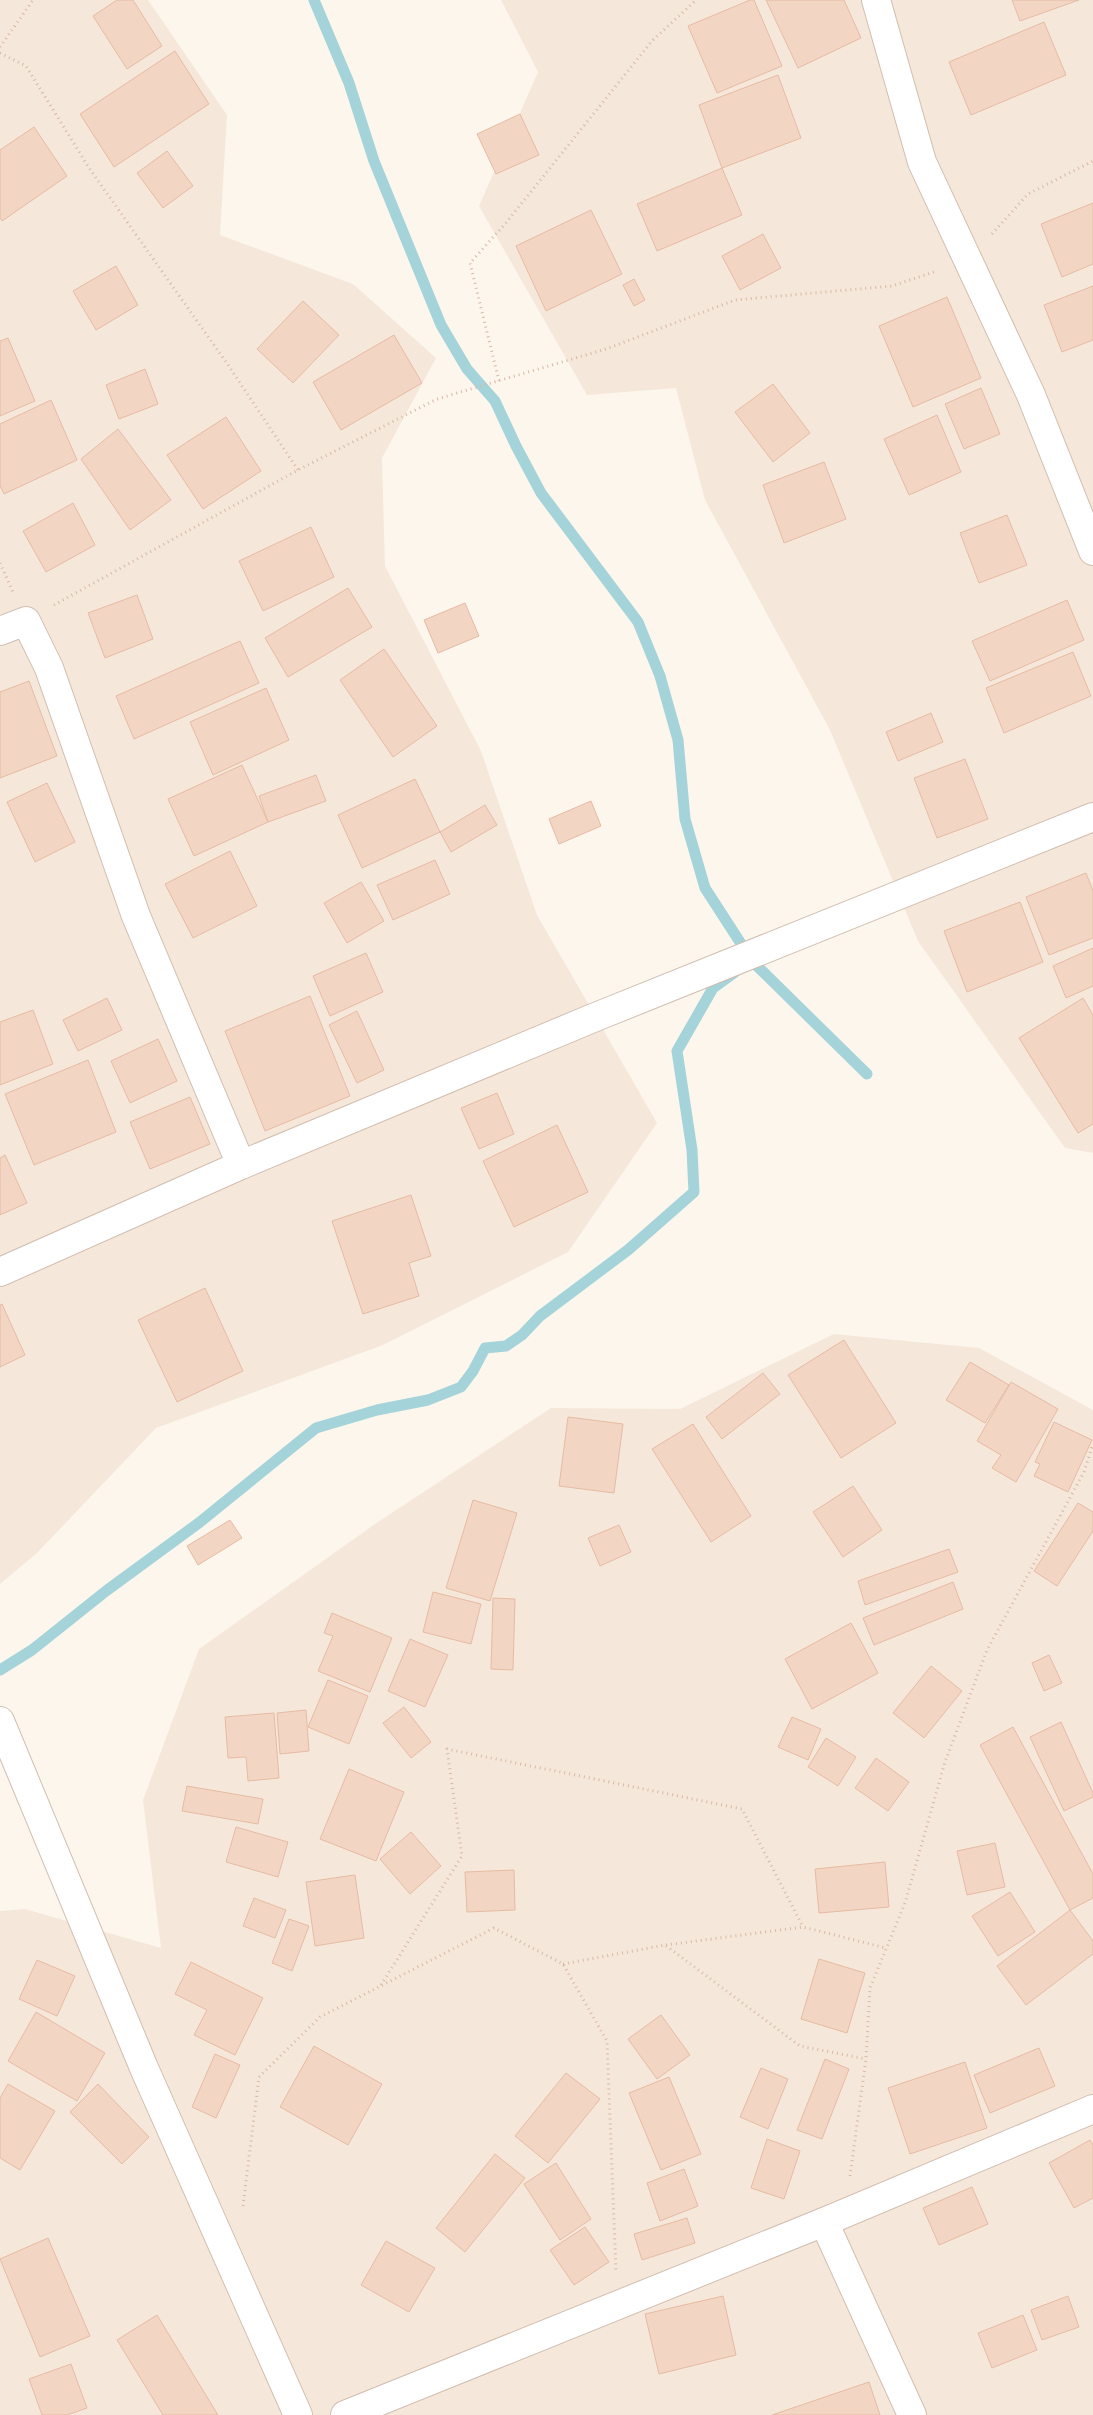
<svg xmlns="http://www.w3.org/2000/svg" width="1093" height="2415" viewBox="0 0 1093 2415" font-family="Barlow,sans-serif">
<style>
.residential{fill:#f5e8da}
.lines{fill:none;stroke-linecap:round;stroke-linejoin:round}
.stream{stroke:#a5d3da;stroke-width:11}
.building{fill:#f3d5c3;stroke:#e6bba3}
.minor-casing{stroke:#d1beb0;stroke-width:30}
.tertiary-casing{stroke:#d1beb0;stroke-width:30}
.path{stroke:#d9b8a5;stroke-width:3;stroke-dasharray:1 4;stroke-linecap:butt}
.minor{stroke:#fff;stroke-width:28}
.tertiary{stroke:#fff;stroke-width:28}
</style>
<rect width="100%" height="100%" fill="#fdf6ec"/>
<!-- residential -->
<path class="residential" d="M0,0H148L227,115L220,235L353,284L436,358L382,458L385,566L481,751L537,915L657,1123L568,1252L383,1345L156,1428L37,1553L0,1584Z
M501,0H1093V1153L1065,1148L918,941L830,730L705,500L676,388L587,395L479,206L538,72Z
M834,1334L979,1348L1093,1410V2415H0V1911L25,1909L161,1948L143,1800L199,1649L375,1524L551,1408L680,1409Z"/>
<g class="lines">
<!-- stream -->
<path class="stream" d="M314,0L349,83L374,161L441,325L467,369L495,401L516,446L541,493L638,622L660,676L678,740L685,819L705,888L749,956
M752,961L867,1074
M0,1670L32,1650L106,1591L200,1522L316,1428L377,1410L428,1400L461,1387L473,1371L485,1348L506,1346L522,1335L540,1316L628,1250L694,1192L692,1150L677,1051L713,988L735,972"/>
</g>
<!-- building -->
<path class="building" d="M117,0H133L162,46L127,69L93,16Z
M750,0H754L782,66L717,93L688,26Z
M766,0H844L861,38L798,68Z
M1012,0H1079L1020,21Z
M1044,22L1066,75L971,115L949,62Z
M175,51L209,104L114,167L80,114Z
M778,75L801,138L722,168L699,105Z
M520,114L539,155L496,174L477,134Z
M34,127L67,176L2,221L0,218V150Z
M167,151L193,186L163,208L137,173Z
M722,168L742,215L657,251L637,204Z
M1093,203V264L1062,277L1041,224Z
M591,210L622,274L546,311L516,246Z
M763,234L781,268L740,290L722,256Z
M116,266L138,305L96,330L73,291Z
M634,279L645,300L634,306L623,285Z
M1093,286V340L1062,352L1044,305Z
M947,297L981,378L913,407L879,326Z
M303,301L339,335L293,383L257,349Z
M394,335L422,383L341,430L313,382Z
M8,338L35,401L0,416V341Z
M145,369L158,404L119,419L106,385Z
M773,384L810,433L773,462L735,412Z
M981,388L1000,434L964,449L945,404Z
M51,400L77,460L4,494L0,486V424Z
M937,415L961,472L909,495L884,439Z
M226,417L261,471L203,509L167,455Z
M118,429L171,500L130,530L81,459Z
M824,462L846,519L784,543L763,485Z
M73,503L95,545L46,572L23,531Z
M1007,515L1027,565L979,583L960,533Z
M311,527L334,577L263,611L239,561Z
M348,588L372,627L288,677L265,638Z
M137,595L153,639L105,658L88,613Z
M1067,600L1084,640L990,681L972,641Z
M465,603L479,636L438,653L424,620Z
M240,641L259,683L134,739L116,696Z
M384,649L437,726L393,757L340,680Z
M1073,652L1091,696L1004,733L986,688Z
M29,681L57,756L0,778V692Z
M266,688L289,740L213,775L190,722Z
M931,713L943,742L898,761L886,732Z
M965,759L988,819L937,838L914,778Z
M242,765L268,822L194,856L168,799Z
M316,775L326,801L268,822L259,796Z
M415,779L440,832L362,868L338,815Z
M47,783L75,842L35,862L7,802Z
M591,801L601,826L559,844L549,819Z
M485,805L497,825L451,852L440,832Z
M230,851L257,906L193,938L165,884Z
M435,860L450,894L393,920L377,885Z
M1086,873L1093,891V938L1049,955L1026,897Z
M361,882L384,921L347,943L324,903Z
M1020,902L1043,962L967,992L944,931Z
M1093,948V986L1066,998L1053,966Z
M366,953L383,992L330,1016L313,976Z
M310,996L350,1096L265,1131L225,1031Z
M107,998L122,1030L78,1051L63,1020Z
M1083,998L1093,1015V1124L1078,1133L1019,1038Z
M33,1010L53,1064L0,1085V1022Z
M357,1011L384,1070L357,1083L329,1025Z
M158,1039L177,1081L130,1103L111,1061Z
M88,1060L116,1132L34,1165L5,1094Z
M497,1093L514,1134L479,1149L461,1108Z
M190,1097L210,1144L150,1169L130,1122Z
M557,1125L588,1192L514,1227L483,1161Z
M5,1155L27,1203L0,1215V1158Z
M411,1195L431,1256L409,1263L419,1296L363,1314L332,1221Z
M205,1288L243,1371L177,1402L138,1320Z
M2,1304L25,1355L0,1367V1305Z
M844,1340L896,1423L841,1458L788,1375Z
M970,1362L1009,1385L985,1423L946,1400Z
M763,1373L780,1394L722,1439L706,1417Z
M1011,1382L1058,1409L1016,1482L992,1468L1001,1455L977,1441Z
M568,1417L623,1424L614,1493L559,1486Z
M1054,1422L1092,1440L1068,1492L1034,1476L1040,1464L1035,1462Z
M693,1424L751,1516L711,1542L652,1449Z
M853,1486L882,1530L843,1557L813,1512Z
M473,1500L517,1513L490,1601L446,1588Z
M1078,1503L1093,1512V1531L1057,1586L1034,1571Z
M230,1520L242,1538L198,1565L187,1546Z
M619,1525L631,1552L600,1566L588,1538Z
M949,1549L958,1572L865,1605L858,1581Z
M953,1582L963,1609L874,1645L863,1618Z
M433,1592L481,1604L471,1644L423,1632Z
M493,1598L515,1599L513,1670L491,1669Z
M332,1613L392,1638L370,1692L318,1671L333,1636L324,1633Z
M851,1623L878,1673L812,1709L785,1659Z
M410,1639L448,1655L425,1707L388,1691Z
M1049,1655L1062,1683L1044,1691L1032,1663Z
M931,1666L962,1691L924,1738L893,1713Z
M328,1680L368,1696L349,1744L308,1727Z
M404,1707L431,1742L411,1758L383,1723Z
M306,1710L309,1751L280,1754L277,1713Z
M274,1713L279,1778L248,1781L246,1757L228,1758L225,1717Z
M792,1717L821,1729L808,1760L778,1747Z
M1061,1722L1093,1793V1797L1064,1811L1030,1737Z
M1013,1727L1093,1874V1898L1070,1910L980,1745Z
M826,1738L856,1757L838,1786L808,1767Z
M876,1758L909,1782L888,1811L855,1788Z
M349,1769L404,1792L376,1861L320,1839Z
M187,1786L263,1799L258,1824L182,1811Z
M236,1827L288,1842L278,1877L226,1862Z
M411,1832L441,1866L410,1894L380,1859Z
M995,1843L1005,1887L967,1895L957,1851Z
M885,1862L889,1907L819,1913L815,1869Z
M514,1870L515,1910L467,1912L465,1872Z
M355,1875L364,1938L315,1946L306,1882Z
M1010,1892L1035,1932L998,1956L972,1916Z
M254,1898L286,1910L275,1938L243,1926Z
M1070,1910L1093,1941V1954L1026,2005L997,1966Z
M289,1919L309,1926L292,1971L272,1963Z
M819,1959L865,1973L847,2033L801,2019Z
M37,1960L75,1976L57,2016L19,1999Z
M191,1962L263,1998L235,2055L194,2035L207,2010L175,1994Z
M36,2012L105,2053L77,2101L8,2061Z
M661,2015L690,2055L657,2079L628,2039Z
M314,2046L382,2084L348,2145L280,2107Z
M1039,2048L1055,2086L990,2113L974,2075Z
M215,2054L240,2065L216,2118L192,2107Z
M825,2059L849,2069L822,2139L797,2130Z
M965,2062L987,2128L910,2154L888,2088Z
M761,2068L788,2079L768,2129L740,2117Z
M566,2073L600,2099L548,2163L515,2136Z
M669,2077L701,2154L661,2170L629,2093Z
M8,2084L55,2111L20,2170L0,2158V2098Z
M98,2084L149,2137L122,2164L70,2112Z
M767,2139L800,2151L784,2199L751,2188Z
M1090,2140L1093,2145V2198L1074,2208L1049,2163Z
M495,2154L525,2178L465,2252L436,2228Z
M556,2163L591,2219L560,2240L524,2184Z
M684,2169L698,2206L660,2221L647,2183Z
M972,2187L988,2224L939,2245L923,2208Z
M687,2218L695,2243L642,2260L634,2234Z
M585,2227L609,2262L574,2285L550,2250Z
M48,2238L90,2336L40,2357L0,2259Z
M386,2241L435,2268L409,2312L361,2285Z
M723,2296L736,2355L659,2374L645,2314Z
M1068,2296L1079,2327L1042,2340L1031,2310Z
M157,2315L218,2415H163L117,2340Z
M1023,2315L1037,2350L992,2368L978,2333Z
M71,2364L87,2408L67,2415H42L29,2379Z
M869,2382L880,2415H772Z"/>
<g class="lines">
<!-- minor casing -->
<g class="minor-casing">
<path id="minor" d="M876,0L922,162L1031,395L1093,551
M0,631L26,621L49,668L136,916L241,1165
M0,1272L241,1165L593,1018L1093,817
M0,1721L144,2068L298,2415
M824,2222L912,2415"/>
</g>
<!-- tertiary casing -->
<g class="tertiary-casing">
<path id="tertiary" d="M345,2415L824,2222L1093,2109"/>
</g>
<!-- path -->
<path class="path" d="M0,47L33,0
M0,53L26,66L89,168L226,362L298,470
M992,234L1028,194L1093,161
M499,381L470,263L505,224L652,41L696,0
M0,563L13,592
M54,605L298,470L437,399L606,349L735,300L892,286L937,271
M666,1945L803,1927L886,1948
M563,1964L665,1945L800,2046L866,2059
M381,1985L462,1856L447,1749L742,1809L803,1927
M850,2176L866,2059L870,1988L905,1903L945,1762L987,1650L1084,1472L1093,1444
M243,2206L259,2077L320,2017L494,1928L563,1964L607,2041L616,2272"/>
<!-- minor -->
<use href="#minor" class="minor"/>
<!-- tertiary -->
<use href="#tertiary" class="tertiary"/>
</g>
</svg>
